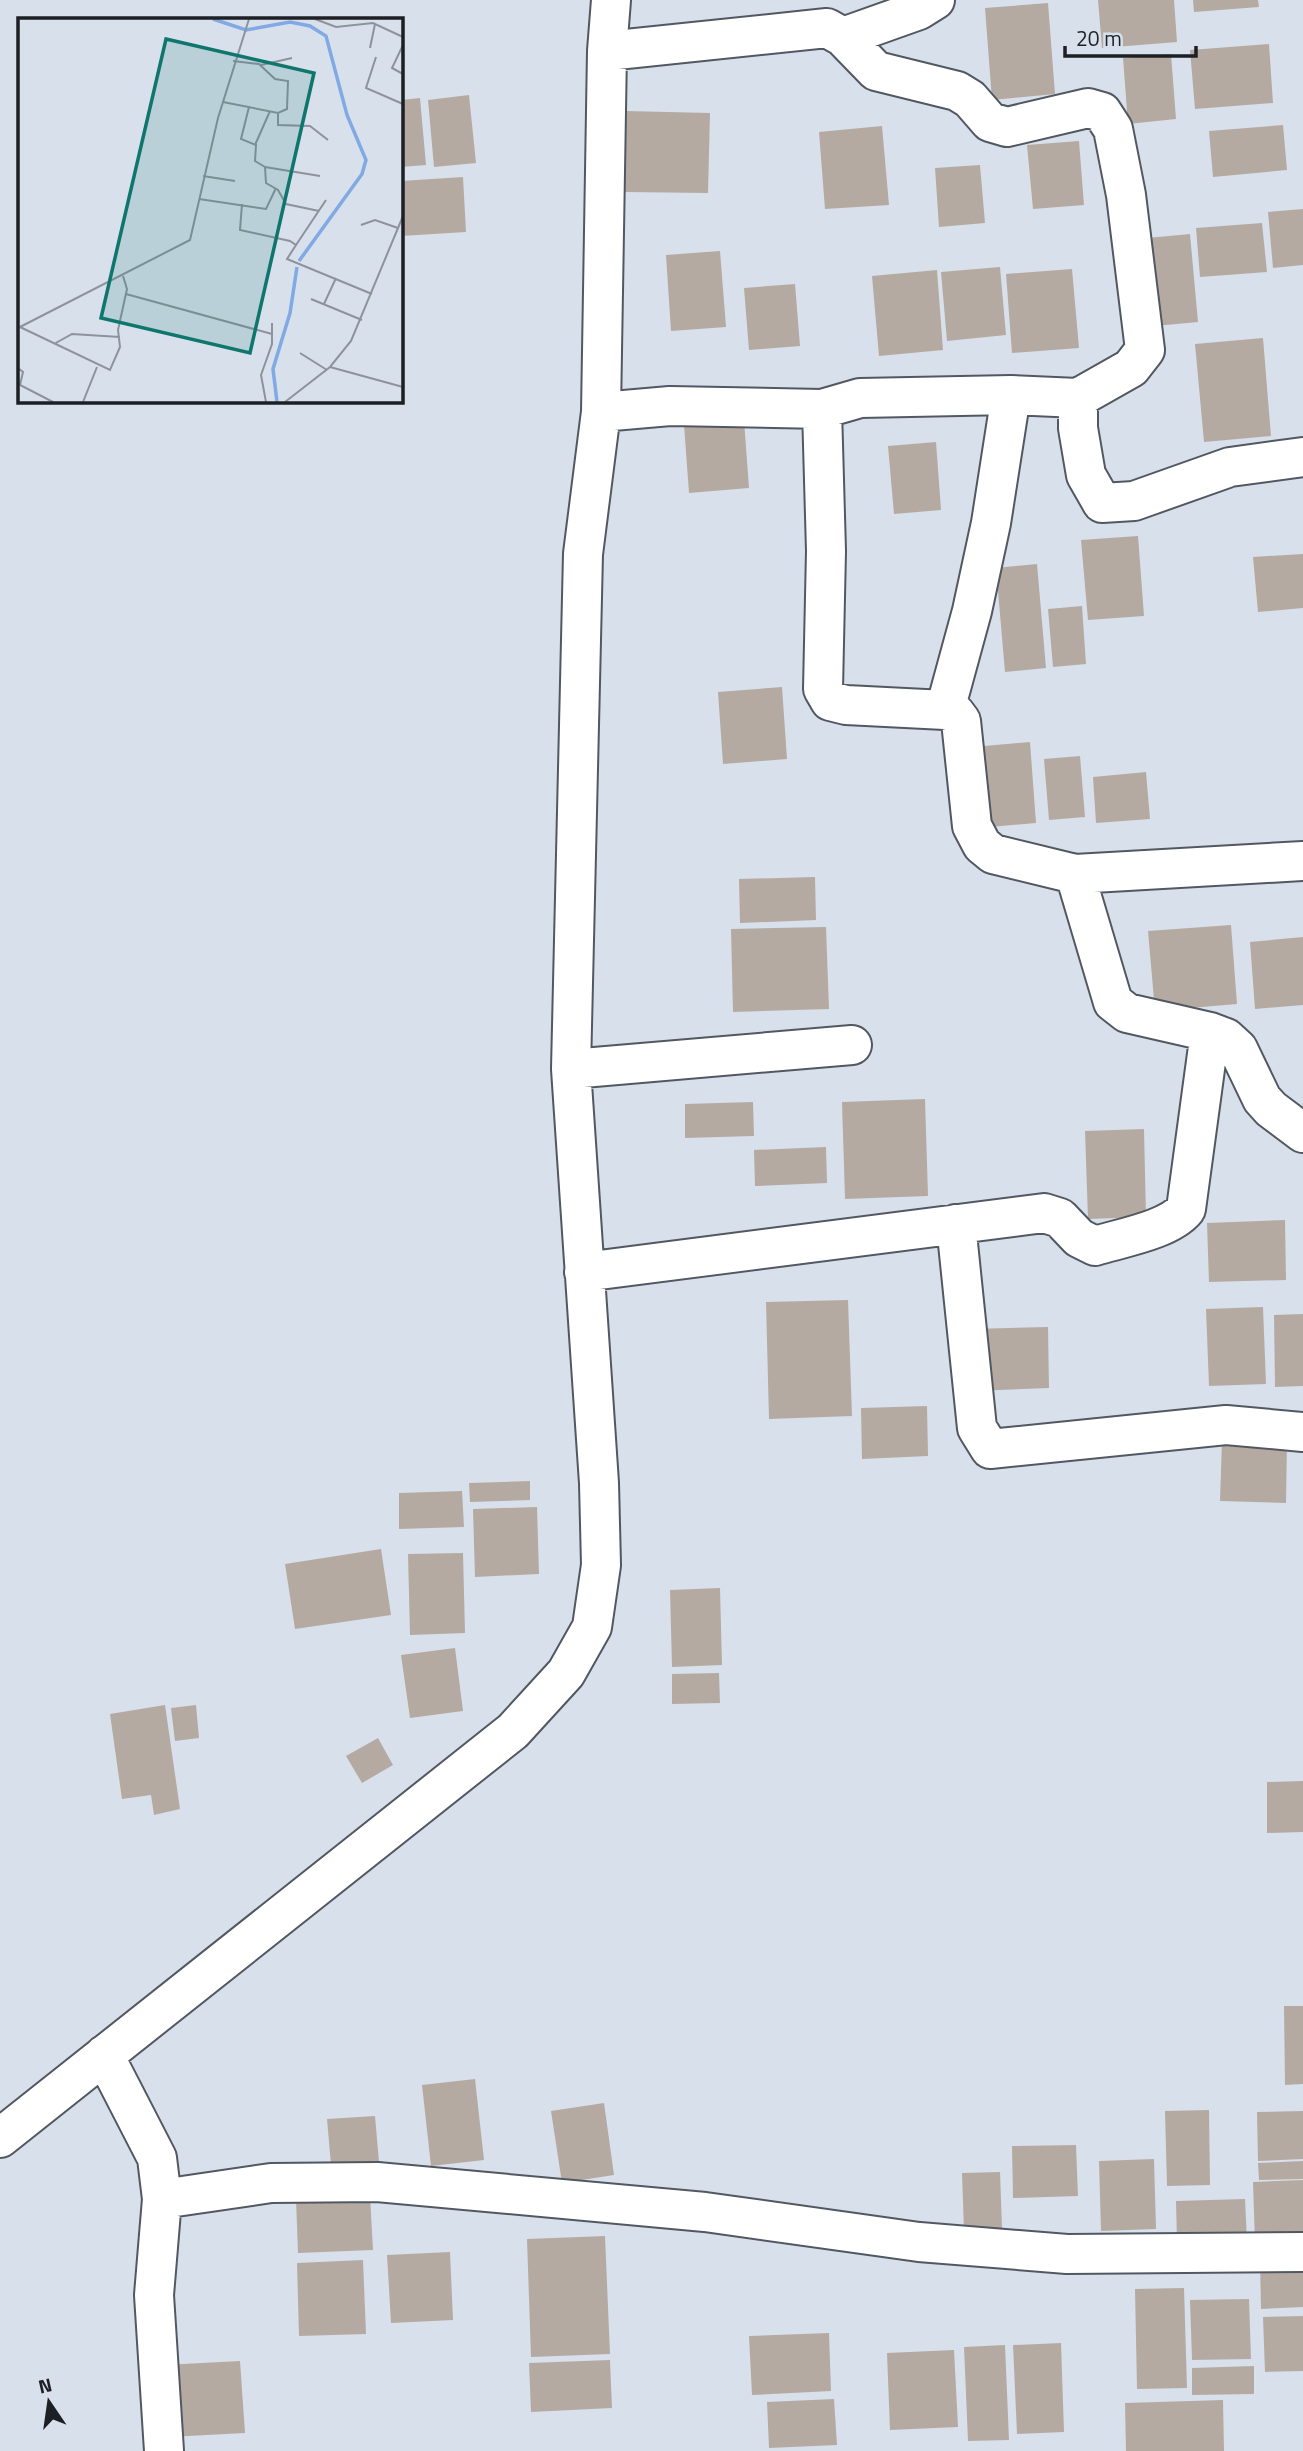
<svg xmlns="http://www.w3.org/2000/svg" width="1303" height="2451" viewBox="0 0 1303 2451" font-family="'Titillium Web',sans-serif">
<style>
.building{fill:#b5aaa2}
.lines{fill:none;stroke-linecap:round;stroke-linejoin:round}
.minor-casing{stroke:#525861;stroke-width:42}
.minor{stroke:#fff;stroke-width:38}
.inset-river{fill:none;stroke:#81a9e3;stroke-width:3.5}
.inset-road{fill:none;stroke:#8d939b;stroke-width:2}
.view{fill:#0f766e;fill-opacity:0.15;stroke:#0f766e;stroke-width:3.5}
.inset-edge{fill:none;stroke:#1c1f23;stroke-width:3.5}
</style>
<rect width="100%" height="100%" fill="#d8e0eb"/>
<!-- building -->
<path class="building" d="M1098,0H1174L1177,42L1102,48Z
M1193,0H1258L1259,7L1194,12Z
M1048,3L1055,94L992,100L985,8Z
M1269,44L1273,103L1195,109L1190,50Z
M1171,54L1176,119L1128,124L1123,58Z
M469,95L476,163L434,167L428,100Z
M420,98L426,165L401,167V100Z
M626,111L710,113L708,193L624,192Z
M1283,125L1287,170L1213,177L1209,131Z
M882,126L889,205L825,209L819,132Z
M1079,141L1084,205L1033,209L1027,145Z
M980,165L985,223L939,227L935,168Z
M463,177L466,232L401,236V181Z
M1303,209V265L1273,268L1268,212Z
M1262,223L1267,272L1200,277L1196,228Z
M1190,234L1198,322L1144,327L1137,239Z
M720,251L726,327L671,331L666,255Z
M1000,267L1006,335L947,341L941,272Z
M1072,269L1079,348L1012,353L1006,274Z
M937,270L943,350L879,356L872,276Z
M795,284L800,346L749,350L744,288Z
M1263,338L1271,436L1204,442L1195,344Z
M744,420L749,488L689,493L684,425Z
M936,442L941,510L894,514L888,446Z
M1138,536L1144,616L1088,620L1081,540Z
M1303,554V608L1258,612L1253,557Z
M1037,564L1046,668L1005,672L996,568Z
M1082,606L1086,664L1053,667L1048,609Z
M782,687L787,759L723,764L718,692Z
M1030,742L1036,823L979,828L973,747Z
M1080,756L1085,817L1049,820L1044,759Z
M1146,772L1150,819L1096,823L1093,777Z
M815,877L816,920L740,923L739,879Z
M1231,925L1237,1004L1155,1011L1148,931Z
M826,927L829,1009L733,1012L731,929Z
M1303,937V1005L1255,1009L1250,942Z
M925,1099L928,1196L845,1199L842,1102Z
M753,1102L754,1136L685,1138V1104Z
M1144,1129L1146,1217L1088,1219L1085,1131Z
M826,1147L827,1183L755,1186L754,1150Z
M1285,1220L1286,1280L1209,1282L1207,1223Z
M848,1300L852,1416L769,1419L766,1302Z
M1263,1307L1266,1384L1209,1386L1206,1309Z
M1303,1314V1386L1275,1387L1274,1315Z
M1048,1327L1049,1388L973,1391L971,1329Z
M927,1406L928,1456L862,1459L861,1408Z
M1222,1440L1287,1441L1286,1503L1220,1501Z
M530,1481V1500L470,1502L469,1483Z
M462,1491L464,1527L399,1529V1493Z
M537,1507L539,1574L475,1577L473,1509Z
M381,1549L391,1615L295,1629L285,1564Z
M463,1553L465,1633L410,1635L408,1554Z
M720,1588L722,1665L672,1667L670,1590Z
M455,1648L463,1711L410,1718L401,1655Z
M719,1673L720,1703L672,1704V1674Z
M165,1705L180,1809L154,1815L151,1795L122,1799L110,1714Z
M196,1705L199,1738L175,1741L171,1708Z
M378,1738L393,1765L362,1783L346,1756Z
M1303,1781V1832L1267,1833V1782Z
M1284,2006H1303V2084L1285,2085Z
M475,2079L484,2160L431,2166L422,2085Z
M604,2103L614,2175L562,2183L551,2111Z
M1209,2110L1210,2185L1167,2186L1165,2111Z
M1303,2111V2159L1258,2161L1257,2112Z
M375,2116L379,2162L331,2165L327,2119Z
M1076,2145L1078,2196L1013,2198L1012,2146Z
M1154,2159L1156,2229L1101,2231L1099,2161Z
M1303,2161V2179L1259,2180L1258,2163Z
M1000,2172L1002,2229L964,2231L962,2173Z
M1303,2180V2241L1255,2243L1253,2182Z
M370,2196L373,2250L298,2253L296,2200Z
M1245,2199L1247,2241L1177,2243L1176,2201Z
M605,2236L610,2354L531,2357L527,2239Z
M450,2252L453,2320L391,2323L387,2255Z
M363,2260L366,2334L299,2336L297,2263Z
M1303,2260V2307L1261,2309L1260,2261Z
M1184,2288L1187,2388L1137,2389L1135,2289Z
M1249,2299L1251,2359L1192,2360L1190,2300Z
M1303,2316V2371L1265,2372L1263,2317Z
M829,2333L831,2391L752,2395L749,2336Z
M1061,2343L1064,2432L1017,2434L1013,2345Z
M1005,2345L1009,2440L968,2441L964,2347Z
M954,2350L958,2427L890,2430L887,2353Z
M610,2360L612,2408L531,2412L529,2363Z
M240,2361L245,2433L169,2437L164,2365Z
M1254,2366V2394L1192,2395V2368Z
M834,2399L837,2445L769,2448L767,2402Z
M1223,2400L1224,2451H1126L1125,2403Z"/>
<g class="lines">
<!-- minor casing -->
<g class="minor-casing">
<path id="minor" d="M843,37L919,10L935,0
M1078,398V428L1086,475L1102,503L1134,501L1230,467L1303,457
M822,409L826,551L823,689L830,701L846,705L945,710L955,713L961,721L972,826L982,845L993,854L1075,874L1113,1002L1127,1013L1210,1032L1226,1038L1238,1049L1262,1099L1271,1109L1303,1133
M601,412L670,406L822,409L860,398L1011,395L1078,398L1131,368L1145,350L1126,195L1113,129L1102,112L1088,108L1007,127L990,122L970,99L957,91L876,71L843,37L827,28L607,51
M945,710L972,611L991,523L1011,395
M1075,874L1303,861
M571,1069L852,1045
M956,1224L977,1428L990,1449L1226,1425L1303,1432
M584,1272L1044,1213L1060,1218L1079,1238L1095,1246C1121,1238 1169,1230 1186,1209L1210,1032
M104,2055L157,2158L162,2199L154,2295L164,2451
M0,2138L513,1731L566,1673L592,1627L601,1565L599,1483L571,1069L583,554L601,412L607,51L611,0
M162,2199L271,2183L377,2182L705,2212L919,2242L1067,2254L1303,2252"/>
</g>
<!-- minor -->
<use href="#minor" class="minor"/>
</g>
<!-- overview -->
<g transform="translate(18 18)">
<rect width="385" height="385" fill="#d8e0eb"/>
<path class="inset-river" d="M195,1L228,12L272,4L292,8L308,18L329,97L348,142L344,156L281,243M259,384L255,351L272,295L279,249"/>
<path class="inset-road" d="M297,1L318,9L355,5L385,19M385,27L374,50L385,56M352,30L357,6M358,39L348,70L385,86M243,47L274,40M205,84L260,95L269,91L270,63L257,61L241,46L215,43M231,89L223,121L238,127L237,143L247,149L248,165L260,172L268,186L301,193M260,95V107L292,108L310,122M237,127L252,93M247,149L302,158M185,158L217,163M181,181L248,191L258,170M224,186L222,212L272,223L278,227L269,241L354,276M343,207L357,202L380,210M278,227L308,182M108,276L254,316M293,281L344,302M306,286L318,260M2,309L92,352L102,329L100,312L109,271L105,258M0,310L172,222L200,100L231,1M36,326L54,316L102,319M282,335L309,352M312,349L385,369M0,350L5,354L2,367L35,384M65,384L79,349M248,384L243,357L254,326V305M267,384L312,349L333,323L385,198"/>
<path class="view" d="M148,21L296,55L232,335L83,300Z"/>
<rect width="385" height="385" class="inset-edge"/>
</g>
<!-- north arrow -->
<g transform="translate(49 2402) rotate(347)" stroke="#d8e0eb" stroke-width="5" paint-order="stroke">
<path d="M0-5L12 26L0 18L-12 26Z" fill="#1c1f23"/>
<text y="-10" font-size="19" font-weight="bold" text-anchor="middle" fill="#1c1f23">N</text>
</g>
<!-- scale -->
<path d="M1065 46v10h131v-10" fill="none" stroke="#1c1f23" stroke-width="3.5"/>
<text x="1076" y="46" font-size="21" fill="#1c1f23" stroke="#d8e0eb" stroke-width="5" paint-order="stroke">20 m</text>
</svg>
